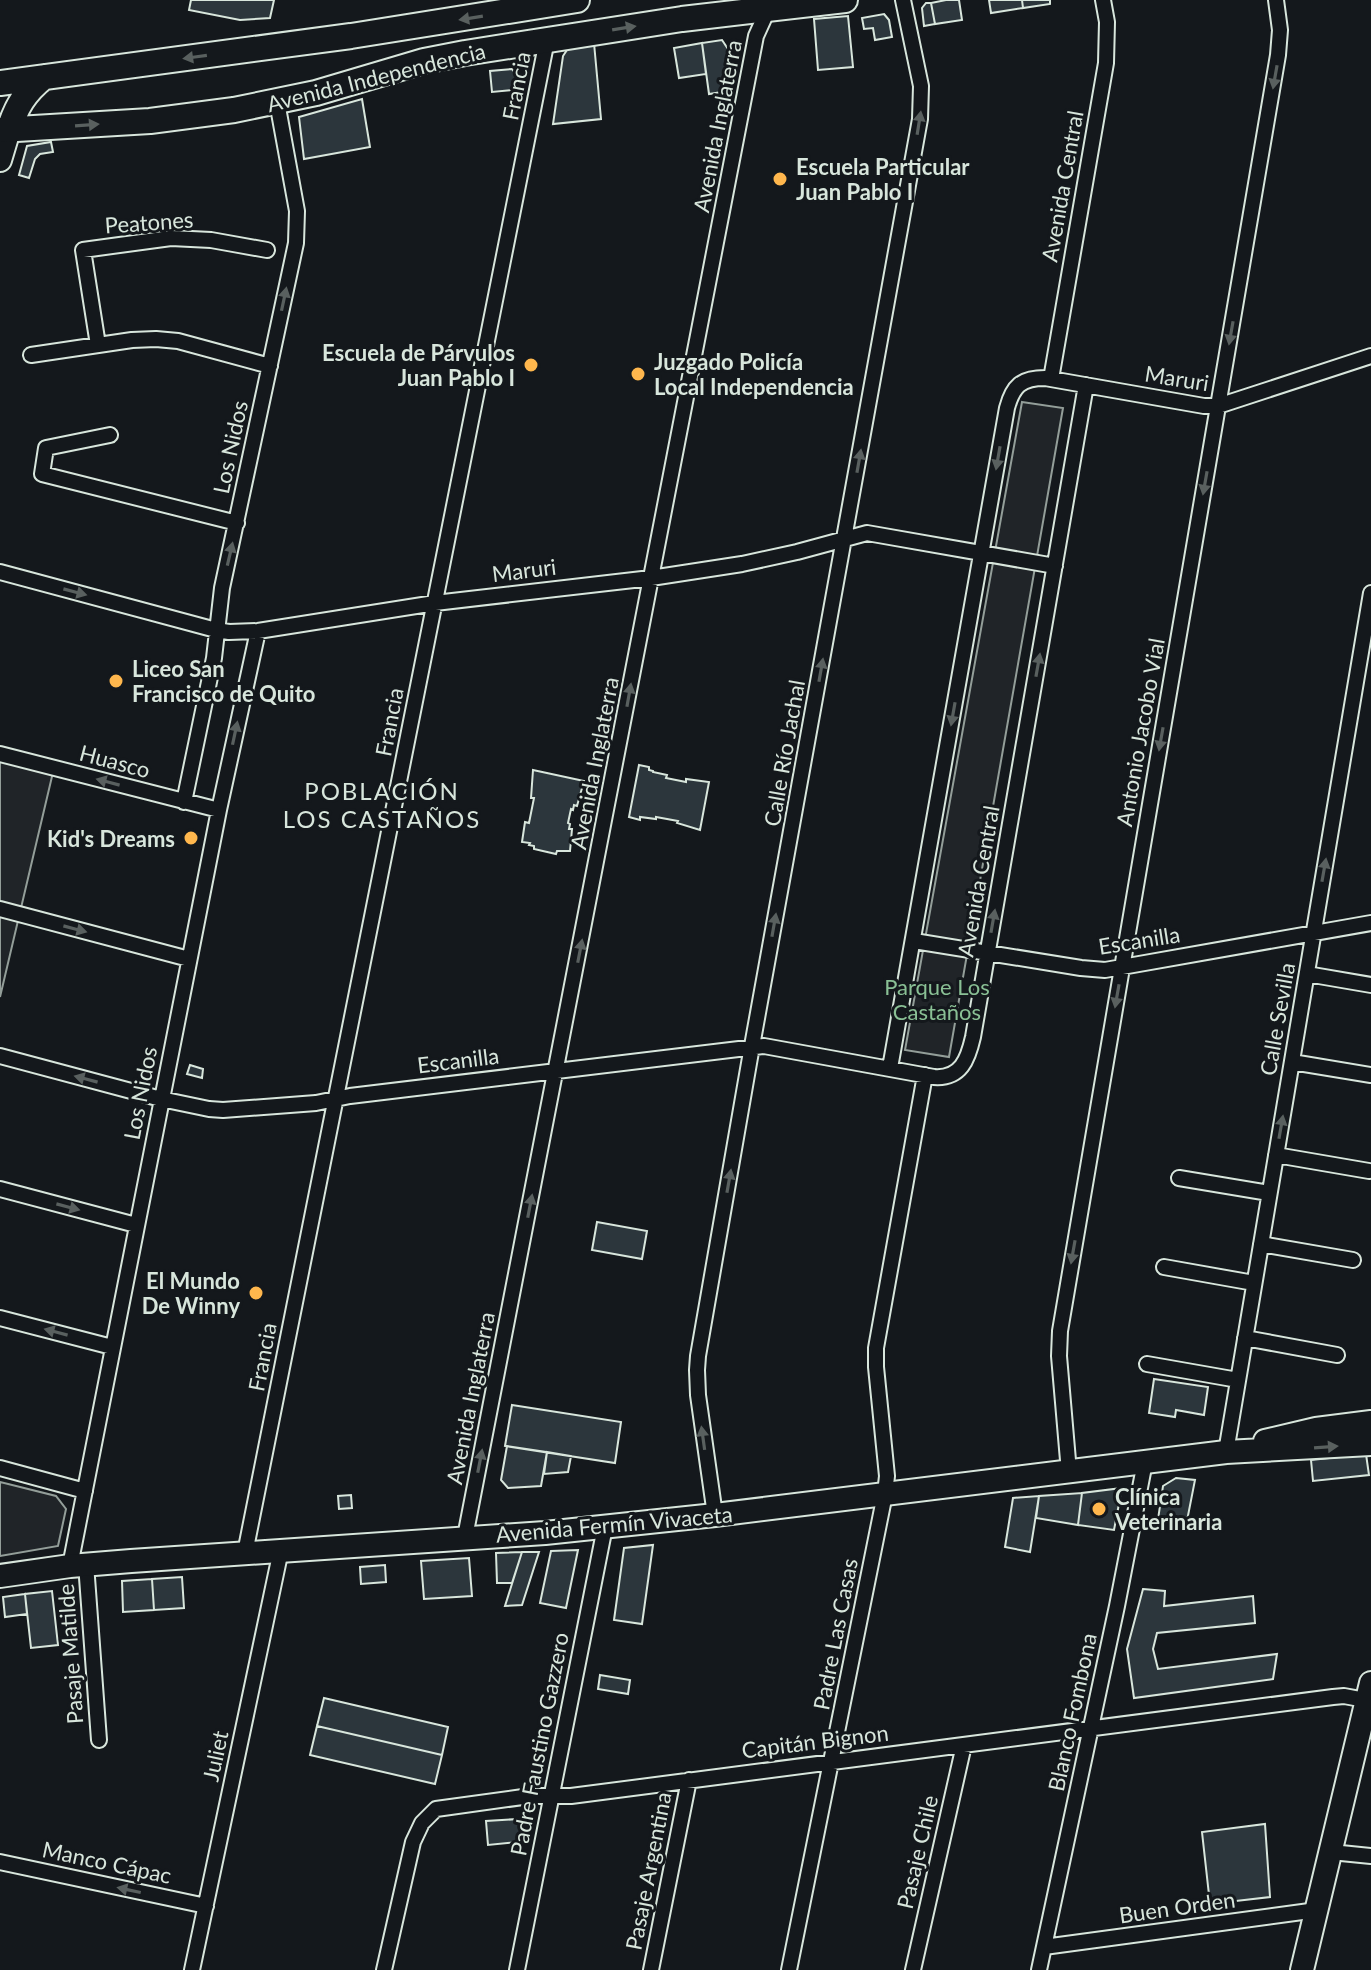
<svg xmlns="http://www.w3.org/2000/svg" width="1371" height="1970" viewBox="0 0 1371 1970" font-family="Lato,sans-serif">
<style>
.green{fill:#202428;stroke:#939e99;stroke-width:2}
.building{fill:#2c363c;stroke:#d8e6dc;stroke-width:2}
.lines{fill:none;stroke-linecap:round;stroke-linejoin:round}
.street-casing{stroke:#d8e6dc;stroke-width:18}
.secondary-casing{stroke:#d8e6dc;stroke-width:26}
.primary-casing{stroke:#d8e6dc;stroke-width:28}
.street{stroke:#14181c;stroke-width:14}
.secondary{stroke:#14181c;stroke-width:22}
.primary{stroke:#14181c;stroke-width:24}
.oneway{fill:#59605f}
.poi-dot{fill:#ffb74d;stroke:#14181c;stroke-width:3}
.labels{text-anchor:middle;dominant-baseline:central;stroke-width:6;stroke-linejoin:round;paint-order:stroke}
.street-label{font-size:22px;fill:#d8e6dc;stroke:#14181c}
.poi-label{font-size:22px;font-weight:bold;fill:#d8e6dc;stroke:#14181c;text-anchor:start}
.park-label{font-size:22px;fill:#8ac095;stroke:#14181c}
.neighbourhood-label{font-size:24px;letter-spacing:2px;fill:#d8e6dc;stroke:#14181c}
</style>
<rect width="100%" height="100%" fill="#14181c"/>
<!-- green -->
<path class="green" d="M1022,402L1063,408L949,1057L905,1050Z
M0,755L54,768L0,997Z
M0,1482L56,1496L66,1509L58,1546L0,1556Z"/>
<!-- building -->
<path class="building" d="M191,0H274L270,18L240,20L189,10Z
M946,0H959L962,20L935,24L931,3Z
M989,0H1022L1023,8L991,13Z
M1022,0H1050V4L1023,8Z
M926,3H931L935,24L924,26L922,8Z
M884,14L889,20L892,37L875,40L873,28L864,29L862,18Z
M848,16L853,67L818,70L814,19Z
M722,40L728,49L722,92L709,94L702,43Z
M594,43L601,119L553,124L563,56L567,50L572,47Z
M702,43L706,74L679,78L674,48Z
M512,69L517,76L514,90L492,92L490,71Z
M362,99L370,147L304,159L299,117Z
M51,142L53,152L40,154L35,159L29,178L19,175L27,146Z
M639,765L649,767V770L653,771V772L667,775L666,778L686,782V779L709,782L700,830L677,823L678,821L656,817V819L640,817V820L629,817Z
M533,770L584,781L577,806L574,805L573,810L571,809L568,823L570,824L569,829H572L570,851H557L556,854L534,849V846L529,845L530,843L522,842L525,822L529,823L534,798H531Z
M190,1065L203,1069L202,1078L187,1074Z
M597,1222L647,1231L642,1259L592,1250Z
M1154,1379L1208,1387L1204,1415L1176,1410L1175,1417L1149,1413Z
M512,1405L621,1422L615,1463L505,1446Z
M507,1446L547,1452L541,1486L508,1488L501,1480Z
M547,1452L571,1456L568,1472L544,1474Z
M1366,1454L1369,1475L1313,1481L1311,1460Z
M1176,1478L1195,1480L1185,1531L1157,1526L1163,1486Z
M1122,1488L1114,1530L1078,1525L1082,1493Z
M1082,1493L1078,1525L1036,1518L1039,1496Z
M351,1495L352,1508L339,1509L338,1496Z
M1039,1496L1030,1552L1005,1547L1013,1498Z
M653,1545L642,1624L614,1620L624,1548Z
M578,1550L566,1608L540,1603L551,1551Z
M522,1552H539L522,1605L505,1606Z
M522,1552L512,1583H497L496,1553Z
M469,1558L472,1596L424,1599L421,1561Z
M385,1565L386,1582L361,1584L360,1567Z
M182,1577L184,1608L154,1610L152,1579Z
M152,1579L154,1610L123,1612L122,1581Z
M1143,1589L1165,1591L1164,1606L1253,1596L1255,1623L1157,1633L1153,1649L1158,1669L1277,1654L1273,1679L1134,1698L1127,1649Z
M52,1591L58,1645L31,1648L25,1594Z
M25,1594L27,1614L5,1617L3,1597Z
M600,1675L630,1680L628,1694L598,1689Z
M324,1698L448,1727L442,1755L317,1726Z
M317,1726L442,1755L435,1784L310,1755Z
M518,1819L522,1822L518,1842L488,1845L486,1821Z
M1265,1824L1270,1897L1210,1904L1202,1832Z"/>
<g class="lines">
<!-- street casing -->
<g class="street-casing">
<path id="street" d="M98,345L83,250L171,238L211,240L267,250
M31,355L132,340L156,339L178,341L270,366
M1051,379L1106,63L1107,22L1103,0
M110,435L46,448L42,474L237,523
M0,572L216,630L229,632L258,631L435,603L651,578L742,564L797,552L867,533L1055,566
M0,754L219,810
M184,802L214,658L222,588L296,243L297,211L277,102
M0,909L189,959
M914,941L1081,968L1105,970L1371,923
M1307,974L1371,985
M0,1056L161,1099L209,1109L223,1110L316,1103L350,1096L764,1046L934,1077C961,1079 968,1059 973,1037L1086,385
M1292,1062L1371,1075
M890,1068L1007,408C1013,386 1021,378 1045,378L1204,406H1218L1371,356
M1276,1155L1369,1171
M1179,1178L1269,1193
M0,1189L136,1225
M1261,1244L1353,1260
M1164,1267L1254,1283
M0,1318L112,1347
M1245,1338L1337,1355
M1147,1364L1238,1380
M1226,1452L1371,593
M0,1468L85,1491
M1069,1472L1059,1356L1060,1331L1278,55L1280,30L1276,0
M715,1515L698,1395L697,1370L698,1356L752,1046L920,119L921,86L903,0
M465,1537L756,36L766,14L772,6
M245,1553L547,40
M86,1564L99,1740
M70,1566L219,810L258,631
M1331,1852L1371,1856
M0,1862L206,1906
M1044,1947L1317,1910
M192,1970L281,1550
M384,1970L413,1842L422,1823L436,1809L530,1796H571L1333,1697L1344,1696L1371,1701
M517,1970L605,1527
M651,1970L689,1780
M789,1970L885,1494L887,1476L876,1367V1348L925,1075
M913,1970L964,1745
M1039,1970L1117,1606L1145,1462"/>
</g>
<!-- secondary casing -->
<g class="secondary-casing">
<path id="secondary" d="M0,160L9,130
M1265,1441L1316,1429L1371,1422
M0,1576L70,1566L131,1561L545,1533L715,1515L1226,1452L1371,1444
M1302,1970L1371,1683"/>
</g>
<!-- primary casing -->
<g class="primary-casing">
<path id="primary" d="M0,83L351,36L577,0
M0,130L150,121L234,110L316,93L424,61L465,53L682,19L845,0
M9,130C16,107 25,92 44,77"/>
</g>
<!-- street -->
<use href="#street" class="street"/>
<!-- secondary -->
<use href="#secondary" class="secondary"/>
<!-- primary -->
<use href="#primary" class="primary"/>
</g>
<!-- one-way arrows -->
<defs><path id="oneway-solid" d="M-6-.8H1V-3.2L6.5 0L1 3.2V.8H-6Z" transform="scale(2)"/></defs>
<g class="oneway">
<use href="#oneway-solid" transform="translate(471 18) rotate(171)"/>
<use href="#oneway-solid" transform="translate(624 28) rotate(-9)"/>
<use href="#oneway-solid" transform="translate(195 57) rotate(172)"/>
<use href="#oneway-solid" transform="translate(1275 77) rotate(100)"/>
<use href="#oneway-solid" transform="translate(919 123) rotate(-81)"/>
<use href="#oneway-solid" transform="translate(87 125) rotate(-4)"/>
<use href="#oneway-solid" transform="translate(284 299) rotate(-78)"/>
<use href="#oneway-solid" transform="translate(1231 333) rotate(100)"/>
<use href="#oneway-solid" transform="translate(998 458) rotate(100)"/>
<use href="#oneway-solid" transform="translate(859 461) rotate(-80)"/>
<use href="#oneway-solid" transform="translate(1205 483) rotate(100)"/>
<use href="#oneway-solid" transform="translate(230 554) rotate(-77)"/>
<use href="#oneway-solid" transform="translate(75 592) rotate(15)"/>
<use href="#oneway-solid" transform="translate(1038 665) rotate(-80)"/>
<use href="#oneway-solid" transform="translate(821 670) rotate(-80)"/>
<use href="#oneway-solid" transform="translate(629 695) rotate(-80)"/>
<use href="#oneway-solid" transform="translate(953 714) rotate(100)"/>
<use href="#oneway-solid" transform="translate(235 733) rotate(-78)"/>
<use href="#oneway-solid" transform="translate(1161 739) rotate(100)"/>
<use href="#oneway-solid" transform="translate(108 782) rotate(-165)"/>
<use href="#oneway-solid" transform="translate(1324 870) rotate(-80)"/>
<use href="#oneway-solid" transform="translate(993 921) rotate(-80)"/>
<use href="#oneway-solid" transform="translate(774 925) rotate(-80)"/>
<use href="#oneway-solid" transform="translate(75 929) rotate(15)"/>
<use href="#oneway-solid" transform="translate(580 951) rotate(-79)"/>
<use href="#oneway-solid" transform="translate(1117 996) rotate(100)"/>
<use href="#oneway-solid" transform="translate(86 1079) rotate(-165)"/>
<use href="#oneway-solid" transform="translate(1281 1127) rotate(-80)"/>
<use href="#oneway-solid" transform="translate(729 1181) rotate(-80)"/>
<use href="#oneway-solid" transform="translate(530 1206) rotate(-79)"/>
<use href="#oneway-solid" transform="translate(68 1207) rotate(15)"/>
<use href="#oneway-solid" transform="translate(1073 1252) rotate(100)"/>
<use href="#oneway-solid" transform="translate(56 1332) rotate(-165)"/>
<use href="#oneway-solid" transform="translate(703 1438) rotate(-98)"/>
<use href="#oneway-solid" transform="translate(1326 1447) rotate(-4)"/>
<use href="#oneway-solid" transform="translate(480 1461) rotate(-79)"/>
<use href="#oneway-solid" transform="translate(129 1890) rotate(-168)"/>
</g>
<!-- markers -->
<g class="poi-dot">
<circle cx="780" cy="179" r="8"/>
<circle cx="531" cy="365" r="8"/>
<circle cx="638" cy="374" r="8"/>
<circle cx="116" cy="681" r="8"/>
<circle cx="191" cy="838" r="8"/>
<circle cx="256" cy="1293" r="8"/>
<circle cx="1099" cy="1509" r="8"/>
</g>
<g class="labels">
<!-- street labels -->
<g class="street-label">
<text transform="translate(376 77) rotate(-14)">Avenida Independencia</text>
<text transform="translate(516 86) rotate(-79)">Francia</text>
<text transform="translate(717 126) rotate(-79)">Avenida Inglaterra</text>
<text transform="translate(1062 186) rotate(-80)">Avenida Central</text>
<text transform="translate(149 222) rotate(-4)">Peatones</text>
<text transform="translate(1177 378) rotate(9)">Maruri</text>
<text transform="translate(230 447) rotate(-78)">Los Nidos</text>
<text transform="translate(524 570) rotate(-7)">Maruri</text>
<text transform="translate(389 722) rotate(-79)">Francia</text>
<text transform="translate(1140 732) rotate(-80)">Antonio Jacobo Vial</text>
<text transform="translate(784 753) rotate(-80)">Calle Río Jachal</text>
<text transform="translate(115 761) rotate(15)">Huasco</text>
<text transform="translate(594 763) rotate(-79)">Avenida Inglaterra</text>
<text transform="translate(978 881) rotate(-80)">Avenida Central</text>
<text transform="translate(1139 940) rotate(-9)">Escanilla</text>
<text transform="translate(1277 1019) rotate(-80)">Calle Sevilla</text>
<text transform="translate(458 1060) rotate(-7)">Escanilla</text>
<text transform="translate(140 1093) rotate(-79)">Los Nidos</text>
<text transform="translate(262 1357) rotate(-79)">Francia</text>
<text transform="translate(470 1398) rotate(-79)">Avenida Inglaterra</text>
<text transform="translate(614 1524) rotate(-5)">Avenida Fermín Vivaceta</text>
<text transform="translate(835 1634) rotate(-79)">Padre Las Casas</text>
<text transform="translate(70 1654) rotate(-94)">Pasaje Matilde</text>
<text transform="translate(1072 1712) rotate(-78)">Blanco Fombona</text>
<text transform="translate(815 1741) rotate(-7)">Capitán Bignon</text>
<text transform="translate(539 1744) rotate(-79)">Padre Faustino Gazzero</text>
<text transform="translate(215 1756) rotate(-78)">Juliet</text>
<text transform="translate(917 1852) rotate(-77)">Pasaje Chile</text>
<text transform="translate(107 1862) rotate(12)">Manco Cápac</text>
<text transform="translate(648 1871) rotate(-79)">Pasaje Argentina</text>
<text transform="translate(1177 1907) rotate(-8)">Buen Orden</text>
</g>
<!-- poi labels -->
<g class="poi-label">
<text x="796" y="166">Escuela Particular<tspan x="796" dy="25">Juan Pablo I</tspan></text>
<text x="515" y="352" text-anchor="end">Escuela de Párvulos<tspan x="515" dy="25">Juan Pablo I</tspan></text>
<text x="654" y="361">Juzgado Policía<tspan x="654" dy="25">Local Independencia</tspan></text>
<text x="132" y="668">Liceo San<tspan x="132" dy="25">Francisco de Quito</tspan></text>
<text x="175" y="838" text-anchor="end">Kid's Dreams</text>
<text x="240" y="1280" text-anchor="end">El Mundo<tspan x="240" dy="25">De Winny</tspan></text>
<text x="1115" y="1496">Clínica<tspan x="1115" dy="25">Veterinaria</tspan></text>
</g>
<!-- park labels -->
<g class="park-label">
<text x="937" y="986">Parque Los<tspan x="937" dy="25">Castaños</tspan></text>
</g>
<!-- neighbourhood labels -->
<g class="neighbourhood-label">
<text x="382" y="790">POBLACIÓN<tspan x="382" dy="28">LOS CASTAÑOS</tspan></text>
</g>
</g>
</svg>
